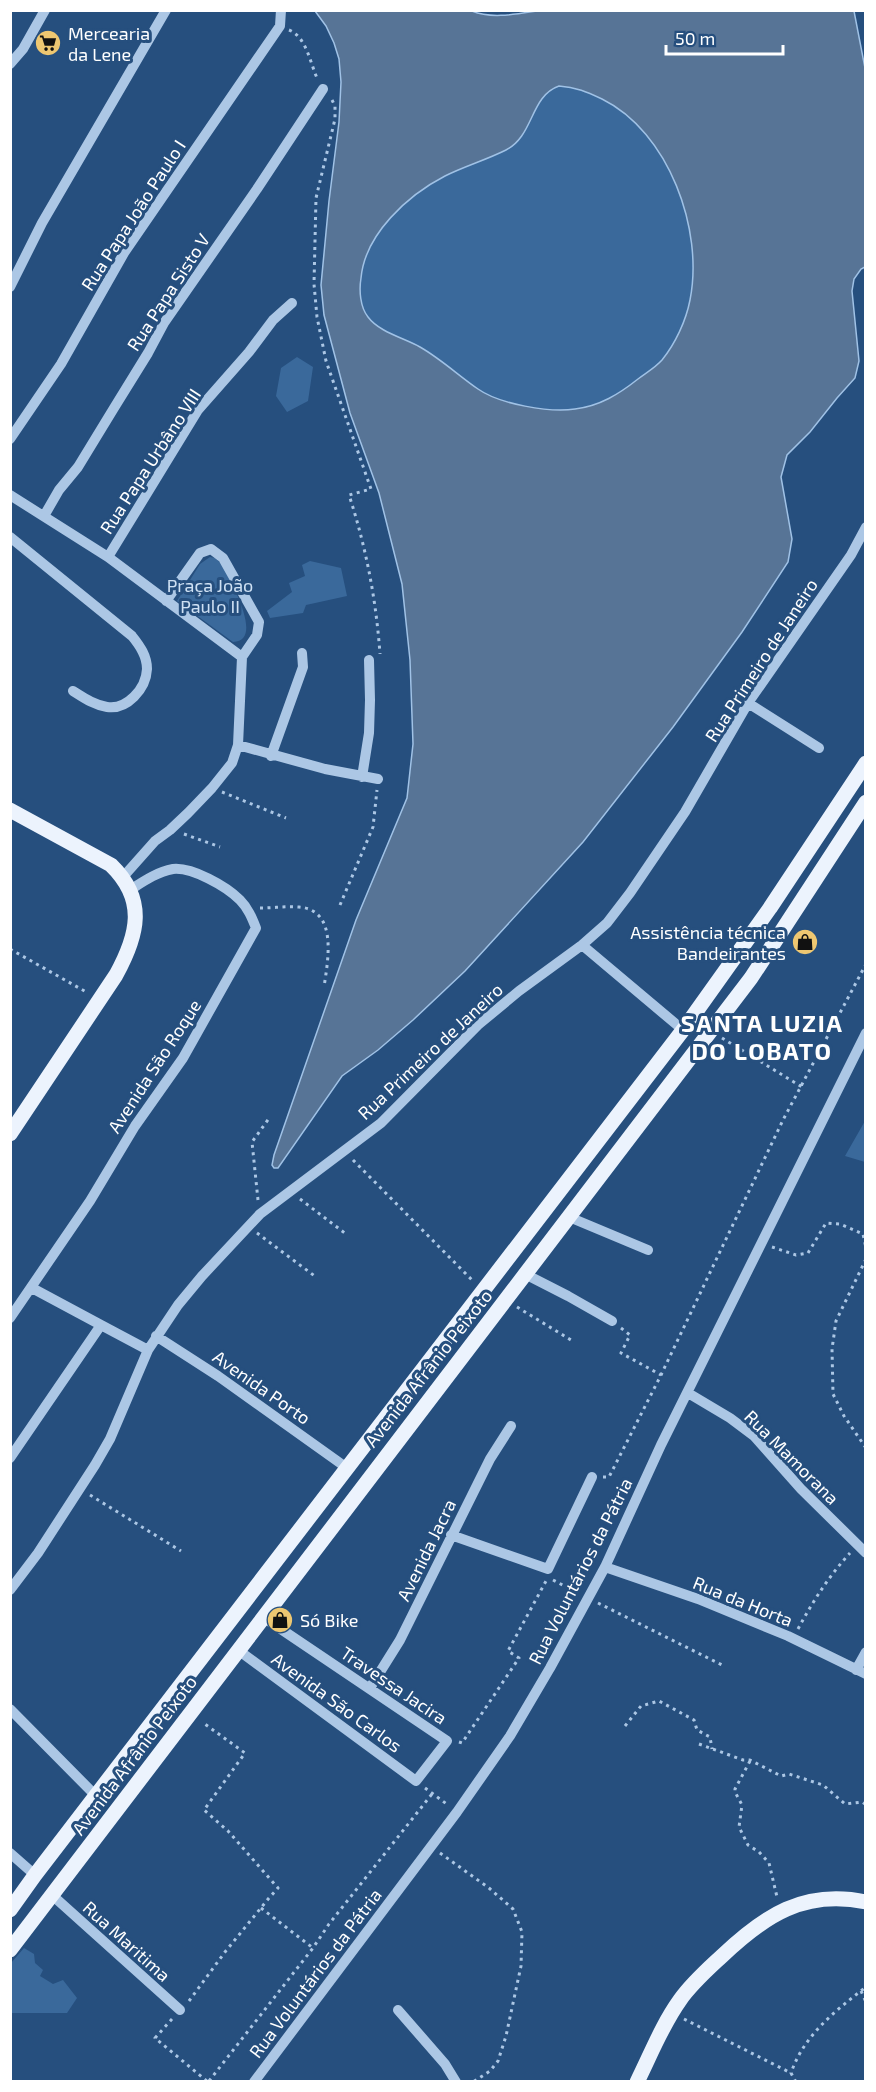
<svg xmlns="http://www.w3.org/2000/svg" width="876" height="2092" viewBox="0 0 876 2092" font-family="'Exo 2',sans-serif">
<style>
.green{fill:#3a699b}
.water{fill:#577496;stroke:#a0c2e6;stroke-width:1.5;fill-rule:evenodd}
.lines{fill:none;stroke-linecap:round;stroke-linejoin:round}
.path{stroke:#acc7e5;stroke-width:3;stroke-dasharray:3 4.5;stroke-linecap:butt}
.minor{stroke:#acc7e5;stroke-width:10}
.major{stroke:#ecf3fd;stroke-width:15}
.labels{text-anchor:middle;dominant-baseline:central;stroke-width:6;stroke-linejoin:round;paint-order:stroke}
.poi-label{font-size:18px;fill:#fff;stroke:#264f7e;text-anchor:start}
.street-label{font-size:18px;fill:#fff;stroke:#264f7e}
.park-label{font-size:18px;fill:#cfe1f4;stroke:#264f7e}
.district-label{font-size:24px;font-weight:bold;letter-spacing:1.5px;fill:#fff;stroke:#264f7e}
</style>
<rect width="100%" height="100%" fill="#264f7e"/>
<!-- green -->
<path class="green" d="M604,43L734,264L647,443L357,411L341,162Z
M297,357L313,367L308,401L287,412L276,396L281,368Z
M210,557L215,558L223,565C230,581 265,641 233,642L177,601L200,564Z
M310,561L341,568L347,596L306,605L303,613L270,618L267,611L292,592L289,583L305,576L302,565Z
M865,1121L866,1162H865L845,1156Z
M24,1948L34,1954L35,1963L43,1970L40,1976L53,1984L63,1980L77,1998L67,2013H11V1963Z"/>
<!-- water -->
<path class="water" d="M472,11C493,20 521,13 543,10L854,11L865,68V267L861,269L854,279L852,291L859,361L855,378L837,398L810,432L787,455L781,477L792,539L788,562L742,632L673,727L583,842L465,971L413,1020L378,1050L342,1076L278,1168H274L272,1165L274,1155L356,920L407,798L413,744L410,660L402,584L379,493L350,413L324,315L321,285L329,201L339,122L341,82L339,59L334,43L326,26L315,11ZM559,86C576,87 587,92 602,99C669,132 704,230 690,300C686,321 675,344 662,360C656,367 646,373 638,379C619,394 600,406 575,409C550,413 499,404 478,389C459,376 441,359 420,347C404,338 379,332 368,317C360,307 359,290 361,278C365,234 408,195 445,176C465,166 486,160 506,150C534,136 530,96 559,86Z"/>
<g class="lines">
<!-- path -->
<path class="path" d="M289,30C307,37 310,64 318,80
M332,100L335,106V119L316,198L314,284L317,317L326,361L371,489L349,495C366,547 376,599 380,654
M222,792L286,818
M184,834L220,847
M340,905L373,827L377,790
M260,908C273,908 286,906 299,907C338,910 328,960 324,987
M10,949L88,993
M722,1038L802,1087
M353,1160L473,1281
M300,1199L346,1234
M258,1200L252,1142L270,1117
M257,1233L316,1277
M772,1247L796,1255L808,1253L826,1223L840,1224L863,1234L866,1248
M866,1259L836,1321L832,1349L833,1394L844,1416L866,1448
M517,1307L571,1340
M621,1328L630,1335L621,1353L661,1375
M603,1477H609L661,1375L783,1120L866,964
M90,1495L181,1551
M553,1580L576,1592
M598,1603L724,1666
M798,1629C813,1601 829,1576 850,1553
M625,1726L641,1706L659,1701L694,1720L697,1730L710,1737L712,1749
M459,1742L462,1743L519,1658L508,1651L546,1581
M699,1744L743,1760H750L781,1776L789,1774L823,1785L845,1804L862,1802L865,1804
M750,1761L735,1789V1792L742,1805L739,1827L748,1845L759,1852L769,1863L777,1897
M425,1788L448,1805
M440,1853L489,1888L513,1909L522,1932L521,1966L506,2036L498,2061L490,2071L473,2082
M261,1908L313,1948
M861,1991L866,2002
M189,2001L225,1952L269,1898L278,1888L228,1831L204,1810L245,1753L202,1722
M172,2019L155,2038L208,2082
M684,2019L791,2073
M209,2081L313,1948L329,1924L432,1794
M796,2082L791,2073C804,2035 835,2011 866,1987"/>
<!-- minor -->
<path class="minor" d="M10,64L23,49L45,10
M10,287L42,223L166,10
M10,439L61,364L124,253L280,26L281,10
M10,495L108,557L242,657
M44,516L59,490L78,467L114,408L148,353L164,323L257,189L323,89
M10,537L132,636C140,646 147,656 147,669C146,689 127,710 107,707C94,705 84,698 73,691
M108,557L198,410L249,352L273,320L292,303
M166,601L200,553L211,549L223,558L259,622L257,635L242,657
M748,703L819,748
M238,745L325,769L378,779
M271,756L303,667L302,653
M362,777L369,733L370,700L369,660
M123,877L155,841L170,830L188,813L212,788L232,763L238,745L242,657
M582,945L683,1030
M569,1217L648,1250
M525,1274L568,1296L612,1321
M32,1288L101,1325
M10,1318L90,1201L135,1126L183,1058L256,928C252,918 248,908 240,900C226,886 192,867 173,869C157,872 144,881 130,890
M156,1336L218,1376L347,1468
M688,1393L730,1418L754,1436L801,1489L866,1553
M10,1458L101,1325L148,1350
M451,1535L548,1569L592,1477
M605,1567L698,1599L788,1636L866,1674
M10,1590L38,1553L95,1465L110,1439L148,1350L178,1305L202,1276L260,1214L381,1123L478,1025L519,991L582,945L607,923L630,893L685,812L748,703L851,555L866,527
M238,1650L416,1781L447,1741L263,1617
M856,1670L866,1652
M370,1688L400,1640L490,1459L511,1426
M10,1709L97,1797
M10,1853L35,1875
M52,1895L180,2010
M398,2010L445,2064L456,2082
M254,2082L457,1812L510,1736L550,1668L605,1567L661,1445L866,1033"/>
<!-- major -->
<path class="major" d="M10,810L111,865C147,900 138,935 116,975L10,1134
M10,1910L35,1875L683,1030L770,908L866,763
M10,1950L751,978L866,802
M637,2082C651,2054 662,2025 680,2000C692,1983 707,1970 722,1956C764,1916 804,1889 866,1902"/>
</g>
<!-- icons -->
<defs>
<g id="supermarket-disc" transform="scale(1.35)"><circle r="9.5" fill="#eec771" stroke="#264f7e"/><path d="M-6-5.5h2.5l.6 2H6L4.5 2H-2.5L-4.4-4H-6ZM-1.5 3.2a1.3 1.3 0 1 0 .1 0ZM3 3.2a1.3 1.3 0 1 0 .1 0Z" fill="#111"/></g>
<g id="shop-disc" transform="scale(1.35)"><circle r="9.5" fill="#eec771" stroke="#264f7e"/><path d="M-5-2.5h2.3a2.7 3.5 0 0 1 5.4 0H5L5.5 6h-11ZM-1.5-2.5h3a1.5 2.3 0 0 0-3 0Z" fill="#111"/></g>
</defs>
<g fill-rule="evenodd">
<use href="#supermarket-disc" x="48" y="43"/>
<use href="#shop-disc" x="805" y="942"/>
<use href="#shop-disc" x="280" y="1620"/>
</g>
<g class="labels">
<!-- poi labels -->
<g class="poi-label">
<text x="68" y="33">Mercearia<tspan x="68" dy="21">da Lene</tspan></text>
<text x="786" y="932" text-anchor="end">Assistência técnica<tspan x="786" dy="21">Bandeirantes</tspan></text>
<text x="300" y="1620">Só Bike</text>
</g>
<!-- street labels -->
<g class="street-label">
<text transform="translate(133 215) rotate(-57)">Rua Papa João Paulo I</text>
<text transform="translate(168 292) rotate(-57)">Rua Papa Sisto V</text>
<text transform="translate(150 461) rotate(-57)">Rua Papa Urbâno VIII</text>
<text transform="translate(761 660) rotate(-57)">Rua Primeiro de Janeiro</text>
<text transform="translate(430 1051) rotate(-43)">Rua Primeiro de Janeiro</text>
<text transform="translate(154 1066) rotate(-57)">Avenida São Roque</text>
<text transform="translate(428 1368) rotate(-52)">Avenida Afrânio Peixoto</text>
<text transform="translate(262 1387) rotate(35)">Avenida Porto</text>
<text transform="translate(792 1457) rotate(45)">Rua Mamorana</text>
<text transform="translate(426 1550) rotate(-64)">Avenida Jacra</text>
<text transform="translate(580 1571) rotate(-63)">Rua Voluntários da Pátria</text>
<text transform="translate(743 1601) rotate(22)">Rua da Horta</text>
<text transform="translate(394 1685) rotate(34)">Travessa Jacira</text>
<text transform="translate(337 1702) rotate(36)">Avenida São Carlos</text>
<text transform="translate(134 1755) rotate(-53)">Avenida Afrânio Peixoto</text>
<text transform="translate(127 1941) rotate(42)">Rua Maritima</text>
<text transform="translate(315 1973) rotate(-53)">Rua Voluntários da Pátria</text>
</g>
<!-- park labels -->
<g class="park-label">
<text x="210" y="585">Praça João<tspan x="210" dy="21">Paulo II</tspan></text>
</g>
<!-- district labels -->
<g class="district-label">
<text x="762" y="1022">SANTA LUZIA<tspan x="762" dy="28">DO LOBATO</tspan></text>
</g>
</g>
<!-- border -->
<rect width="876" height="2092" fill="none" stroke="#ffffff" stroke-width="24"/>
<!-- scale -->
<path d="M666 45v9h117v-9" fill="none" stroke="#ffffff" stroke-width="3"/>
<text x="675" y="45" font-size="18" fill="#ffffff" stroke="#264f7e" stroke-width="4.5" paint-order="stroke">50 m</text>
</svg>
